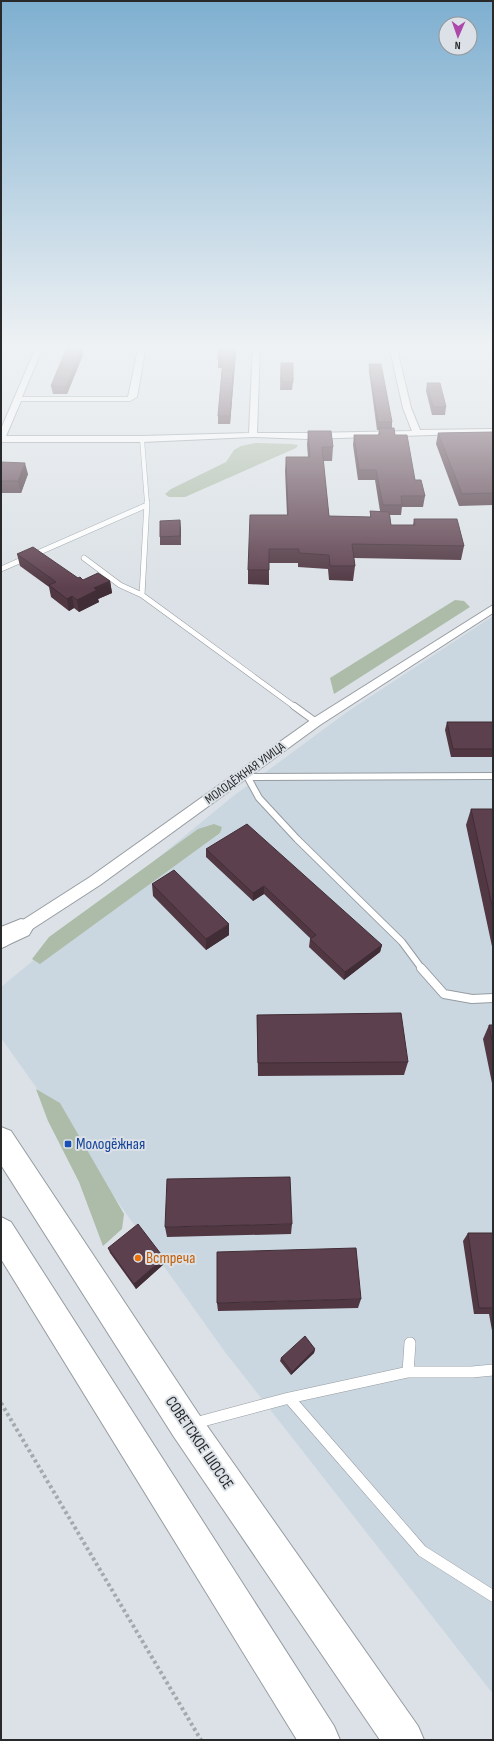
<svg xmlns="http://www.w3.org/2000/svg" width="494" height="1741" viewBox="0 0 494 1741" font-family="'Sofia Sans Condensed',sans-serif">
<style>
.built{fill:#cad7e0}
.green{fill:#adbca8}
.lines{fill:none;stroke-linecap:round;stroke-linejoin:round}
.lane-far4-casing{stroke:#969ca1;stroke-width:5}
.lane-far3-casing{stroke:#969ca1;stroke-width:6}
.lane-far2-casing{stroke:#969ca1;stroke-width:8}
.lane-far1-casing{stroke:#969ca1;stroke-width:10}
.lane-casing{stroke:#969ca1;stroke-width:12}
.street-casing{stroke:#969ca1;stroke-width:2}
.highway-casing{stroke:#969ca1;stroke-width:2}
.path{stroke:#a4a9ad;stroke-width:4;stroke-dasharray:3 3;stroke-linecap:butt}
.lane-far4{stroke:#fff;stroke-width:4}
.lane-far3{stroke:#fff;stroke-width:5}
.lane-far2{stroke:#fff;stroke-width:6}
.lane-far1{stroke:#fff;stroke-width:8}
.lane{stroke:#fff;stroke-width:11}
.street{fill:#fff;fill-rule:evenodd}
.highway{fill:#fff;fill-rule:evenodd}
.wall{fill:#503742}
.shaded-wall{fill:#412d36}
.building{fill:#5d404d;stroke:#412d36}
.transit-dot{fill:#1a4fb4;stroke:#dbe1e6;stroke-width:1.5}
.food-dot{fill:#e8710a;stroke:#dbe1e6;stroke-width:1.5}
.labels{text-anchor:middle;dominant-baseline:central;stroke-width:4;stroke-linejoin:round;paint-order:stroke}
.street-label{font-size:13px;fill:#27292b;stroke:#dbe1e6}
.near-transit-label{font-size:16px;fill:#164399;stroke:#dbe1e6;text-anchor:start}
.near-food-label{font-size:16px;fill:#c56008;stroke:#dbe1e6;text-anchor:start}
.near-street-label{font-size:16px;fill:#27292b;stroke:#dbe1e6}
</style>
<rect width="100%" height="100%" fill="#dbe1e6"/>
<!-- built -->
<path class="built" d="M493,616V1694L225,1352L1,1038V987L232,797L347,712Z"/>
<!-- green -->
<path class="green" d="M255,443L291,444L298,445L296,448L185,497H169L165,494L171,489L226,462L234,450L241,446Z
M455,600L464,601L470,607L334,694L330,678Z
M214,824L222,827L220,833L40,964L32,959L49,937L198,829Z
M36,1089L60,1103L124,1214L122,1229L103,1246L79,1182L48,1121Z"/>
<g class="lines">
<!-- lane-far4 casing -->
<g class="lane-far4-casing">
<path id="lane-far4" d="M142,439L147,503"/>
</g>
<!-- lane-far3 casing -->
<g class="lane-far3-casing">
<path id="lane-far3" d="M147,502L142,595L295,707
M84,558L120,585L142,595
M1,569L147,505"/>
</g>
<!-- lane-far2 casing -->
<g class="lane-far2-casing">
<path id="lane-far2" d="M294,706L316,722
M244,777L493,776
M248,778L259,798L297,839L402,942L422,969"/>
</g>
<!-- lane-far1 casing -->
<g class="lane-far1-casing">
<path id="lane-far1" d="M421,968L444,994L472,999L493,998"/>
</g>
<!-- lane casing -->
<g class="lane-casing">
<path id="lane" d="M408,1372L410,1343
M289,1398L408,1372H472L493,1370
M195,1423L289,1398L422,1551L493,1596"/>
</g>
<!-- street casing -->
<g class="street-casing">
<path id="street" d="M37,345H44L22,397H128L139,345H146L137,397L130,401H21L6,436H142L249,433L253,345H260L257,433H308L412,431L403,408L389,345H396L411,408L420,430L493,429V433L308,439L253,437L142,442H1V429Z
M493,605V613L320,725L100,885L6,946L1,948V934L90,877L312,719Z"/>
</g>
<!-- highway casing -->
<g class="highway-casing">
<path id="highway" d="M21,919L29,921L33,928L29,935L1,948V927Z
M1,1127L11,1131L198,1413L418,1726L424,1740H380L174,1437L1,1165Z
M1,1217L11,1222L334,1726L340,1740H297L1,1259Z"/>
</g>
<!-- path -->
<path class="path" d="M1,1403L201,1740"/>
<!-- lane-far4 -->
<use href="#lane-far4" class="lane-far4"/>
<!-- lane-far3 -->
<use href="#lane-far3" class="lane-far3"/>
<!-- lane-far2 -->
<use href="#lane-far2" class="lane-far2"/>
<!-- lane-far1 -->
<use href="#lane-far1" class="lane-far1"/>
<!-- lane -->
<use href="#lane" class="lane"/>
<!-- street -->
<use href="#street" class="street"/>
<!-- highway -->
<use href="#highway" class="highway"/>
</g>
<!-- wall -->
<path class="wall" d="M235,345L236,352L230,424H218V416L222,368H218V360Z
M83,355L67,394H53L51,386Z
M281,363L293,382L292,390H280Z
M369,364L392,422V428L415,480L425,496L423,507H402L401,515H390L391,525H413L414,519L464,546L461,560L354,558L355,566L353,581L329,580L328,569L298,567V563H269V585L248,584V570L287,515L285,471L286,457H308L307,445L308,431L333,447L332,461H323L329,516L370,517V511H380L375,480H358L353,445L354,435H378L379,430H377L369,371Z
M427,383L446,407L445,415H432L426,391Z
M493,432V505L459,506L436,444L438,433Z
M1,462L28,474L21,493H1Z
M180,520L181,545H160V537Z
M17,554L78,578L83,580L110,581L112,593L98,599L99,602L79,612L74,608L69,611L51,597L49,587L20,566Z
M447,722H493V757H451L445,730Z
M471,809H493V951L466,825Z
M206,849L382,945L380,952L344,980L309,947L310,939H311L264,894L253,901L206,857Z
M152,884L229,935L206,950L153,896Z
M257,1015L408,1062L404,1075L258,1076Z
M489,1025H493V1088L483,1039Z
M292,1224L291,1234L167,1237L165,1227Z
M468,1233H493V1336L489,1314H474L463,1241Z
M108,1248L165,1263L136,1289L110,1253Z
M361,1299L358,1308L218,1311L217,1303Z
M315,1349L314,1353L291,1375L280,1361L281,1358Z"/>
<!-- shaded-wall -->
<path class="shaded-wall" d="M235,345L236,352L230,424V416Z
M82,347L83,355L67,394L66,387Z
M25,463L28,474L21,493L18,481Z
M180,520L181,529V545L180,536Z
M110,581L112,593L98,599L99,602L79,612L77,600L94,588Z
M72,596L74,608L69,611L67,599Z
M264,886V894L253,901V893Z
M229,924V935L206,950V939Z
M382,945L380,952L344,980L345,972Z
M164,1258L165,1263L136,1289L134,1284Z
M315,1349L314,1353L291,1375L292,1372Z"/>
<!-- building -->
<path class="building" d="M219,345H235L230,416H218L223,360H218Z
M67,347H82L66,387L51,386Z
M281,363H293V382H281Z
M369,364H381L392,422H378Z
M427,383H440L446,407H433Z
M379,428H394L395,435H407L415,480H421L425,496H401L402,505H383L376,470H359L354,435H380Z
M308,431H331L333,447H322L329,516L371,517L370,511L389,512L391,525H415L414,519H457L464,546L352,544L355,566H330L329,555L299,553V549H269V570H248L250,515H288L286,457H310Z
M493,432V493L462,494L438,433Z
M1,462L25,463L18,481H1Z
M180,520V536L160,537V521Z
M33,547L78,578L80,577L83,580L98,573L110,581L94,588L97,590L77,600L72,596L67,599L49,585L56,582L17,554Z
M447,722H493V749H453Z
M471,809H493V910Z
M247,824L382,945L345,972L310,939L316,935L264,886L253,893L206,849Z
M174,870L229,924L206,939L152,884Z
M401,1013L408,1062L258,1063L257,1015Z
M489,1025H493V1045Z
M290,1177L292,1224L165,1227L167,1179Z
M138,1224L164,1258L134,1284L108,1248Z
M468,1233H493V1308H479Z
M356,1248L361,1299L217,1303V1252Z
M305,1336L315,1349L292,1372L281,1358Z"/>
<!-- sky -->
<linearGradient id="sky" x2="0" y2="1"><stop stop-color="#7eafd0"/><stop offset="0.59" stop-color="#eff2f4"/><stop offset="1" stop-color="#eff2f4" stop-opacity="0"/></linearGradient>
<rect width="494" height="588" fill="url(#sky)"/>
<!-- markers -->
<rect class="transit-dot" x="64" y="1140" width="8" height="8" rx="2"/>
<circle class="food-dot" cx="138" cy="1258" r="4"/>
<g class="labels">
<!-- street labels -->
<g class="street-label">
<text transform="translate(245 773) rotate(-36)">МОЛОДЁЖНАЯ УЛИЦА</text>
</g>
<!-- near-transit labels -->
<g class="near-transit-label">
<text x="76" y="1144">Молодёжная</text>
</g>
<!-- near-food labels -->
<g class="near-food-label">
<text x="146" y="1258">Встреча</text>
</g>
<!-- near-street labels -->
<g class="near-street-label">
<text transform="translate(199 1443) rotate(56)">СОВЕТСКОЕ ШОССЕ</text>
</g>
</g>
<!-- border -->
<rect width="494" height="1741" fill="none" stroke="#27292b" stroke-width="4"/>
<!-- north arrow -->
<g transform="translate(458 36) rotate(182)"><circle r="19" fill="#dbe1e6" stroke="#93979b"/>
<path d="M0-3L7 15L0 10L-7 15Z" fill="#ae47ab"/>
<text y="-6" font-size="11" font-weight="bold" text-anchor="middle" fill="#27292b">N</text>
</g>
</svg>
